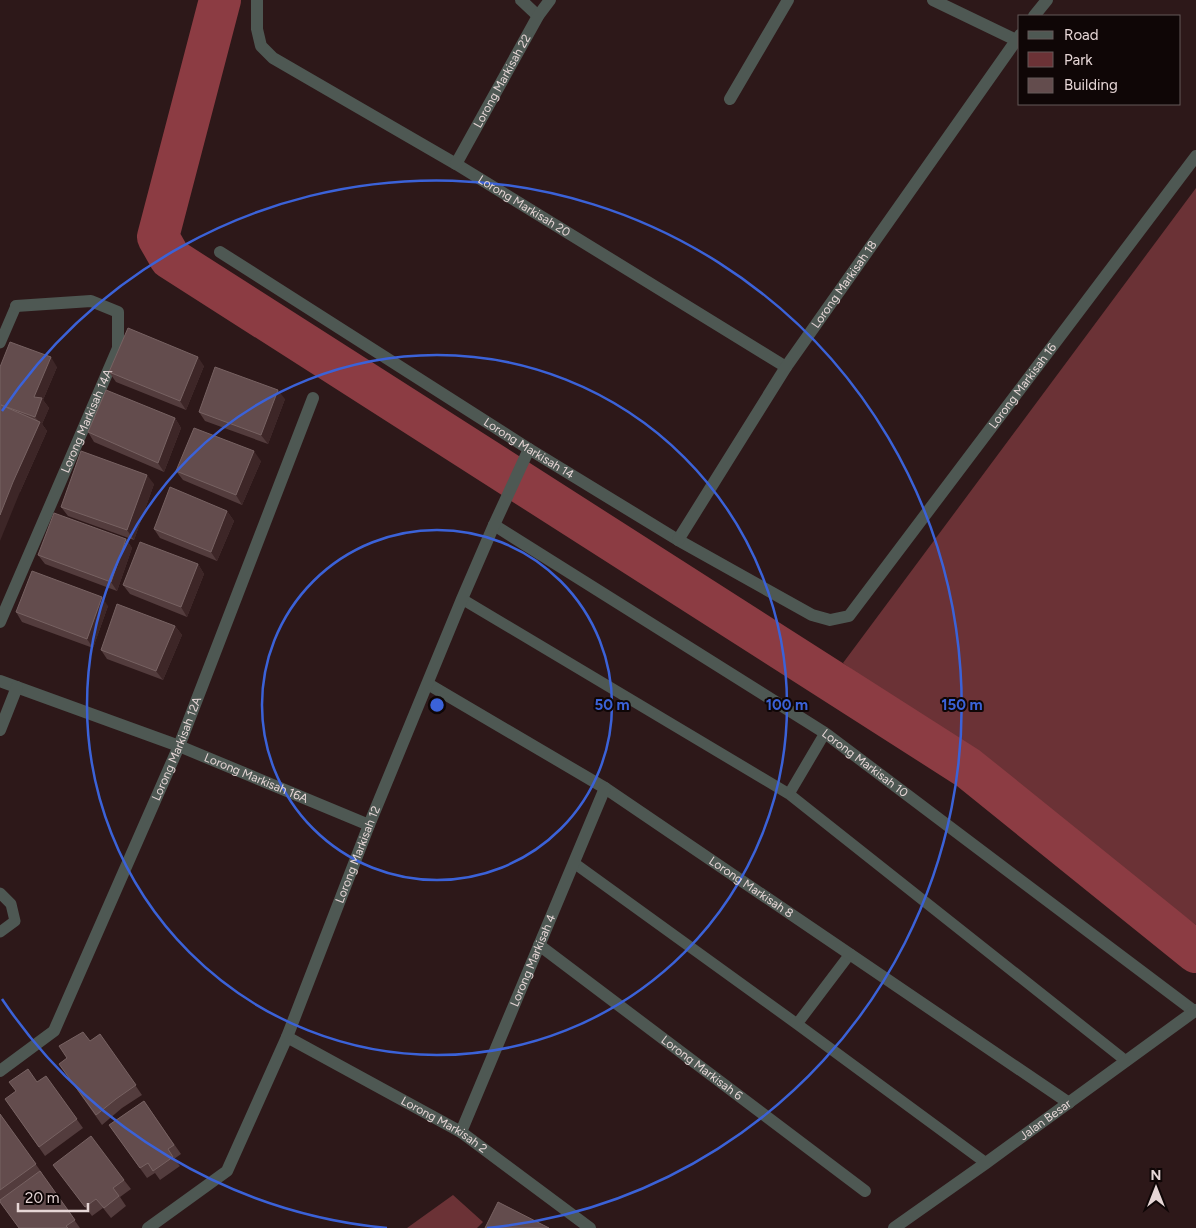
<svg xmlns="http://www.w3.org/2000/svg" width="1196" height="1228" viewBox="0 0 1196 1228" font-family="Figtree,sans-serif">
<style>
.green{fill:#6b3236}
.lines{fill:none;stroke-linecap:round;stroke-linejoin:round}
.river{stroke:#8c3c43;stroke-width:42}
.lane{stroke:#4e5853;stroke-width:11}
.street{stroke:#4e5853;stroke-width:12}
.wall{fill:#533c3d}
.shaded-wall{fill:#3d2627}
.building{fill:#634c4d;stroke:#776262}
.ring{fill:none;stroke:#3b62d8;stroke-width:2.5}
.labels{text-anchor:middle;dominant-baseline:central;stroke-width:4;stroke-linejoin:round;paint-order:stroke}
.street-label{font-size:12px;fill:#e6d6d6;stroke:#0f0606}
.centre{fill:#3b62d8;stroke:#0f0606;stroke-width:2.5}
.ring-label{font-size:15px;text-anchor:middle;font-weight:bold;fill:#3b62d8;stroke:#0f0606;stroke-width:4;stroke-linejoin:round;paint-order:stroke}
</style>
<rect width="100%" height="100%" fill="#2d1819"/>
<!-- green -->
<path class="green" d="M1196,188V925L843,663Z
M453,1195L483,1222L477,1228H407Z"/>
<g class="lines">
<!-- river -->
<path class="river" d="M220,0L158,237L170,258L968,768L1196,952"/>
<!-- lane -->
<path class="lane" d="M0,343L16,306
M462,599L789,794L1126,1061
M789,794L825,733
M574,863L797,1024L986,1163
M0,893L11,904L15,921L0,932
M797,1024L850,954"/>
<!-- street -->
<g class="street">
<path id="s1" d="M257,0V29L261,46L273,58L456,164L786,367"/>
<path d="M521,0L538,16"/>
<path d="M933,0L1016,40"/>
<path d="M1034,16L1047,0"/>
<path d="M730,99L788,0"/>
<path id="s2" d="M456,164L538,16L550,0"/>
<path id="s3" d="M220,252L529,449L678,540L812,615L830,620L849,616L1196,156"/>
<path id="s4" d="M494,525L825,733L1194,1011"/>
<path id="s5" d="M678,540L786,367L1020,35"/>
<path id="s6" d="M0,622L118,348V312L91,301L16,306"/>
<path id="s7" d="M0,681L179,746L369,825"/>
<path id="s8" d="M428,684L605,788L1069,1103"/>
<path d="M0,730L17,687"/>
<path id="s9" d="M539,945L865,1191"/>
<path id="s10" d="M287,1037L461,1132L590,1228"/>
<path id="s11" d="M0,1071L54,1031L179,746L313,398"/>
<path id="s12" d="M461,1132L605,788"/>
<path id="s13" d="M148,1228L227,1171L287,1037L369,825L462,599L494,525L529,449"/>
<path id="s14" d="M894,1228L986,1163L1196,1010"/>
</g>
</g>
<!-- wall -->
<path class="wall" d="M204,366L186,410L116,382L109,372Z
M0,367H57L43,400L49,408L42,424L47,431L20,492Z
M285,399L268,444L205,421L199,412Z
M175,418L181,428L164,472L94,442L88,432Z
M261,461L242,505L183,480L176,471Z
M154,484L134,540L68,516L61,507Z
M227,511L234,521L217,561L160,538L154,529Z
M126,539L132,548L117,591L45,564L38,555Z
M198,564L204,574L187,617L130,594L123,585Z
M108,606L93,648L22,622L16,612Z
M175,626L182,635L163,680L107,659L101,650Z
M100,1034L142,1095L122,1108L102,1125L59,1064Z
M46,1076L83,1128L45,1156L5,1099L37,1082Z
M144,1101L181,1154L174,1159L180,1166L160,1180L155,1173L147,1178L109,1125Z
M0,1114L42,1173V1174L80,1228H19L0,1202Z
M53,1165L124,1180L131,1189L120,1197L126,1206L111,1218L103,1208L92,1216Z"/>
<!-- shaded-wall -->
<path class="shaded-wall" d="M51,357L57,367L43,400L49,408L42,424L47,431L20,492L0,541V515L13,482L40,423L35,417L34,397Z
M198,357L204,366L186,410L180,401Z
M278,390L285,399L268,444L261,435Z
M175,418L181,428L164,472L158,463Z
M254,451L261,461L242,505L236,495Z
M147,475L154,484L134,540L127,530Z
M227,511L234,521L217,561L211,552Z
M126,539L132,548L117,591L111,582Z
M198,564L204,574L187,617L181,607Z
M102,597L108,606L93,648L87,639Z
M175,626L182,635L163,680L156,671Z"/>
<!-- building -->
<path class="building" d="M128,328L198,357L180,401L109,372Z
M10,342L51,357L34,397L42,398L35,417L1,405L40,422L13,482L0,515V367Z
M215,367L278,390L261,435L199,412Z
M106,390L175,418L158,463L88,432Z
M194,428L254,451L236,495L176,471Z
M81,451L147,475L127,530L61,507Z
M170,487L227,511L211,552L154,529Z
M54,513L126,539L111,582L38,555Z
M140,542L198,564L181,607L123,585Z
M32,571L102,597L87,639L16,612Z
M117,604L175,626L156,671L101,650Z
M83,1032L90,1041L100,1034L136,1085L116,1099L96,1115L59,1064L67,1058L59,1046Z
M28,1069L37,1082L46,1076L77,1119L39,1147L5,1099L16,1091L9,1082Z
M144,1101L174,1145L168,1149L173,1157L153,1171L148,1163L140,1168L109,1125Z
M0,1114L36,1164L0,1190Z
M91,1136L124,1180L113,1188L119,1196L104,1208L96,1199L85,1207L53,1165Z
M40,1171L75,1220L66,1226L68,1228H19L0,1202V1200Z
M498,1202L549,1228H485Z"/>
<!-- distance rings -->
<g class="ring">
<circle cx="437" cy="705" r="175"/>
<circle cx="437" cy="705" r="350"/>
<path d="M387 1228A525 525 0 0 1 2 999M2 411A525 525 0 1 1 487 1228"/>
</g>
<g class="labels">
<!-- street labels -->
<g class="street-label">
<text stroke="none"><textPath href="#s2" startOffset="95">Lorong Markisah 22</textPath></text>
<text stroke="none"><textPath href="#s1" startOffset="355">Lorong Markisah 20</textPath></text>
<text stroke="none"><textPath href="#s5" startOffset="305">Lorong Markisah 18</textPath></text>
<text stroke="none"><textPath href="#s3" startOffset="1021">Lorong Markisah 16</textPath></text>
<text stroke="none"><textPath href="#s6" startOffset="219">Lorong Markisah 14A</textPath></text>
<text stroke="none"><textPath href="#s3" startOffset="366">Lorong Markisah 14</textPath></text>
<text stroke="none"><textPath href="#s11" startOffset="375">Lorong Markisah 12A</textPath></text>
<text stroke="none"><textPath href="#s4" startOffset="441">Lorong Markisah 10</textPath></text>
<text stroke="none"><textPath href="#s7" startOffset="274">Lorong Markisah 16A</textPath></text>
<text stroke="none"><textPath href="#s13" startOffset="440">Lorong Markisah 12</textPath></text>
<text stroke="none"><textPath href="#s8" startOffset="382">Lorong Markisah 8</textPath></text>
<text stroke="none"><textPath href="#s12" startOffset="186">Lorong Markisah 4</textPath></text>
<text stroke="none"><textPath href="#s9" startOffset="204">Lorong Markisah 6</textPath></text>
<text stroke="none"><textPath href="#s14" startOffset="186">Jalan Besar</textPath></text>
<text stroke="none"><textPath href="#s10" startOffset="180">Lorong Markisah 2</textPath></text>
</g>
</g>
<circle cx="437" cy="705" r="8" class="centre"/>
<g class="ring-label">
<text x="612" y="710">50 m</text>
<text x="787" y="710">100 m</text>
<text x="962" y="710">150 m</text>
</g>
<!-- legend -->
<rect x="1018" y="15" width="162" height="90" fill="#0f0606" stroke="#655959"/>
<rect x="1028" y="31" width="25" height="8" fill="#4e5853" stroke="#655959"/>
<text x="1064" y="40" font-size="15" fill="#e6d6d6">Road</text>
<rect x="1028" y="52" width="25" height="15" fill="#6b3236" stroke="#655959"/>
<text x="1064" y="65" font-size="15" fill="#e6d6d6">Park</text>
<rect x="1028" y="78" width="25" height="15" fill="#634c4d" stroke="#655959"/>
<text x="1064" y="90" font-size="15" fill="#e6d6d6">Building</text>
<!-- north arrow -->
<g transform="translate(1156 1188)" stroke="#0f0606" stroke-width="4" paint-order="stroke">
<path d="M0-4L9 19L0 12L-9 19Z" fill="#e6d6d6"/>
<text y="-8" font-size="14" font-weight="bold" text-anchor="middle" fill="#e6d6d6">N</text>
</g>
<!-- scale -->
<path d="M18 1203v8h70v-8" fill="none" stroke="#e6d6d6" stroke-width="2.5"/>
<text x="25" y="1203" font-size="15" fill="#e6d6d6" stroke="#0f0606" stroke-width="4" paint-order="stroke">20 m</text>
</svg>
